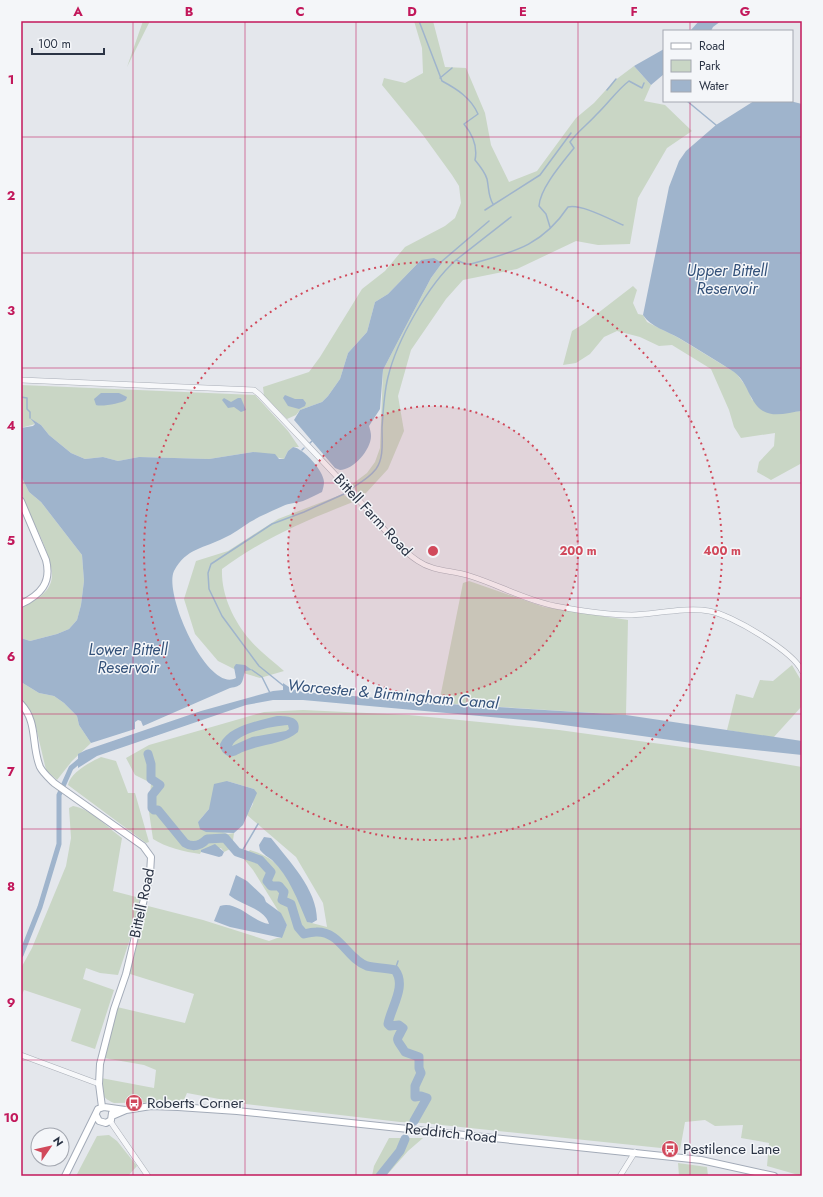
<svg xmlns="http://www.w3.org/2000/svg" width="823" height="1197" viewBox="0 0 823 1197" font-family="Jost,sans-serif">
<style>
.green{fill:#c9d6c5}
.water{fill:#9fb4cc;fill-rule:evenodd}
.lines{fill:none;stroke-linecap:round;stroke-linejoin:round}
.stream{stroke:#9fb4cc;stroke-width:1.5}
.canal{stroke:#9fb4cc;stroke-width:5}
.river{stroke:#9fb4cc;stroke-width:9}
.minor-casing{stroke:#a9aeb7;stroke-width:6}
.major-casing{stroke:#a3abb8;stroke-width:8}
.minor{stroke:#f7f8fa;stroke-width:5}
.major{stroke:#fff;stroke-width:6}
.grid{fill:none;stroke:#c2185b;stroke-width:1;stroke-opacity:0.55}
.ring{fill:none;stroke:#d1495b;stroke-width:2;stroke-dasharray:2 4}
.labels{text-anchor:middle;dominant-baseline:central;stroke-width:3;stroke-linejoin:round;paint-order:stroke}
.street-label{font-size:15px;fill:#2b3445;stroke:#f4f6f9}
.poi-label{font-size:15px;fill:#2b3445;stroke:#f4f6f9;text-anchor:start}
.water-label{font-size:16px;font-style:italic;fill:#34527a;stroke:#f4f6f9}
.centre{fill:#d1495b;stroke:#f4f6f9;stroke-width:2}
.ring-label{font-size:12px;text-anchor:middle;font-weight:bold;fill:#d1495b;stroke:#f4f6f9;stroke-width:3;stroke-linejoin:round;paint-order:stroke}
.neatline{fill:none;stroke:#c2185b;stroke-width:1.5}
.grid-label{font-size:13px;text-anchor:middle;font-weight:bold;fill:#c2185b}
</style>
<rect width="100%" height="100%" fill="#e4e7ec"/>
<!-- green -->
<path class="green" d="M143,21H150L127,67Z
M414,21H433L445,67L466,68L485,113L491,145L509,182L537,171L576,118L594,103L614,81L634,66L651,85L644,101L665,105L692,131L667,148L638,198L630,244L598,245L576,241L517,269L463,280L446,299L411,350L398,396L404,431L388,469L366,493L360,494L351,485L367,473L375,462L380,448L383,370L431,278L442,263L421,260L388,294L375,302L367,332L348,353L340,379L328,396L322,402L300,410L296,415L287,419L264,396L263,387L309,372L320,357L362,289L385,271L405,247L445,226L455,218L461,203L459,186L452,175L423,135L382,85L384,78L405,83L423,73L422,48Z
M633,286L637,290L633,303L638,314L643,315L647,322L677,337L736,373L748,389L752,400L789,412L802,411V463L771,480L757,472L759,462L774,446L775,433L741,438L734,427L729,410L711,369L672,345L659,346L640,337L617,331L604,337L590,354L576,363L563,365L572,331L585,323Z
M21,385L255,395L288,431L299,447H293L288,451L284,459L253,452L209,459L139,457L118,461L103,457L85,459L71,453L49,435L41,425L31,419L35,424L21,428Z
M21,476L29,492L41,502L82,555L84,581L81,605L77,620L69,629L57,634L30,641L21,638V608C32,602 47,595 51,582C58,561 26,513 21,491C20,486 21,480 21,476Z
M343,494L353,502C307,520 262,539 222,569C221,594 233,620 250,640C259,651 273,661 284,671L260,678L240,672L218,661L195,634L184,599L196,561L228,551L278,519Z
M469,581L544,607L628,620L626,715L439,703L463,583Z
M792,665L802,682V706L773,738L727,730L736,694L753,698L760,680L773,681Z
M21,682L39,693L54,696L64,703L77,716L79,725L91,743L72,761L57,780L46,770L35,723L21,698Z
M303,710L409,715L559,730L690,748L802,767V1176L767,1166L769,1143L741,1138L743,1125L715,1126L705,1120L685,1122L680,1150L423,1123L400,1122L246,1104L187,1093L183,1102L114,1103C100,1097 102,1093 101,1078L154,1088L156,1070L144,1065L104,1058L117,1007L185,1023L194,994L127,973L144,905L203,920L269,941L277,938H281L287,925L253,870L243,858L250,850C257,852 264,855 270,859C289,873 299,901 308,922L327,927L323,903L296,857L247,815L253,804L254,789L227,781L209,809L198,822L228,834L234,833L232,848L224,852L221,848L202,850L200,854C185,852 165,847 153,839L149,812L151,783L135,775L126,758L149,745L264,712Z
M101,757L116,761L128,793H135L149,842L146,843L68,785C70,773 90,762 101,757Z
M73,806C91,809 107,827 122,838L113,891L140,898L136,921L118,975L100,973L86,968L83,979L114,990L95,1049L71,1041L81,1009L24,990L21,997V968L32,948L66,866L71,838L69,808Z
M109,1135L117,1141L137,1166L128,1176H76L97,1136Z
M389,1138H423L408,1151L386,1176H372L374,1166Z
M678,1163L707,1167L708,1176H679Z"/>
<!-- water -->
<path class="water" d="M699,21H721L713,27L711,31H690Z
M664,49V74L651,85L634,66Z
M754,101H790L802,104V411C789,412 775,418 763,411C749,402 748,382 734,372C716,360 697,349 679,338C667,331 651,327 643,315L669,187L679,161L686,151L716,125Z
M434,258L442,263L431,278L383,370L380,409L369,426C370,429 371,433 371,436C371,450 353,470 340,470L335,468L294,420L300,410L322,402L328,396L340,379L348,353L367,332L375,302L388,294L421,260Z
M101,393H119L127,397L126,400C122,403 102,407 96,405L94,399Z
M285,395L295,399H303L306,403L305,406L299,409L288,406L283,398Z
M224,398L231,402L238,398H241L246,410L241,412L234,407L228,408L222,400Z
M30,418L41,425L49,435L71,453L85,459L103,457L118,461L139,457L209,459L253,452L275,454L279,459H284L288,451L293,447C303,448 324,471 324,482C324,485 323,489 322,492C316,495 310,498 303,501C296,503 289,503 283,506C272,511 260,516 250,522C241,528 233,534 224,538C205,548 186,548 174,571C163,594 208,694 236,678L234,667L236,664L245,665L252,670L245,671C242,683 243,686 230,688L143,726L141,721L138,720L135,722V729L91,743L79,725L77,716L64,703L54,696L39,693L21,682V638L30,641L57,634L69,629L77,620L81,605L84,581L82,555L41,502L29,492L21,476V428L33,426L35,424Z
M283,683L292,689L303,692L390,699L400,701L626,715L802,741V755L699,744L535,721L303,700H273L246,705L97,756L78,768V754L86,750L201,711L273,691L283,690Z
M277,716C289,716 302,717 298,732C285,744 262,744 245,751C239,753 234,758 228,756C223,754 220,749 220,744C229,725 259,721 277,716ZM288,725L289,729L286,731L252,737L232,746C238,732 274,726 288,725Z
M227,781L254,789L257,793L243,825L234,833L206,832L200,829L198,822L209,809L214,784Z
M264,837L271,838C289,861 317,889 317,920L312,923L307,922C298,901 289,876 272,860C268,857 263,854 260,850L259,845Z
M215,844L224,852L222,856L219,857L201,852V850Z
M236,875L247,881L264,897L266,902L281,913L287,925L282,938L230,927L214,921L220,906C237,900 253,922 269,924C265,908 240,905 229,895Z"/>
<g class="lines">
<!-- stream -->
<path class="stream" d="M419,21L442,81C457,89 471,98 478,114L464,124C473,135 478,146 475,160C480,166 485,172 487,179C489,188 488,196 493,204
M440,78L452,68
M607,90L616,79
M687,101L716,125
M485,210L540,175L571,133
M550,227L546,214L539,206C540,188 563,162 574,148L570,142C578,131 587,125 596,115C608,104 616,91 629,81L642,88L644,83
M456,260L511,217
M441,262L489,221
M21,397L27,398V409L30,412V418
M310,443L312,441
M302,450L304,448
M352,488C360,483 369,478 376,469C384,458 382,442 382,428C383,412 384,393 388,377C397,340 428,285 456,260L466,264H471C513,252 542,246 568,207C582,204 609,219 623,225
M252,670L262,677L270,693
M285,687L259,666L222,616L209,589L208,573L211,564L272,524L304,512L344,494
M241,853L258,824
M395,970L398,961"/>
<!-- canal -->
<path class="canal" d="M21,955L40,907L59,844V795L71,768L84,757"/>
<!-- river -->
<path class="river" d="M148,754L151,764V779L160,785L152,795V808L154,810H158L185,843C193,848 200,846 207,839L225,838L237,852L260,860L271,872L267,881L271,886H279L284,892L282,900L291,904L298,927L304,934C308,933 312,932 316,932C340,931 347,959 367,966C376,968 386,968 395,970C407,986 391,1007 388,1024L390,1026L399,1025L403,1028C395,1043 396,1037 405,1052L419,1057V1068L421,1073L415,1086V1097L421,1096L427,1098L414,1121
M380,1176L400,1151L405,1139"/>
<!-- minor casing -->
<g class="minor-casing">
<path id="minor" d="M21,380L254,390L260,395C292,429 324,462 355,496C375,517 394,545 418,561C434,572 452,570 470,576C499,585 525,600 555,606C576,610 610,615 632,615C655,614 687,607 709,611C730,614 793,651 802,671
M21,1055L99,1084
M110,1121L148,1176
M620,1176L635,1152"/>
</g>
<!-- major casing -->
<g class="major-casing">
<path id="major" d="M21,501L46,560C52,583 40,595 21,604
M21,704C38,722 31,745 40,767C43,773 49,778 54,783L143,846L151,857L150,874L126,974L114,1009L100,1064L99,1084L102,1107
M96,1115L99,1121L106,1123L111,1120L112,1113
M112,1116L126,1110L151,1106L178,1107L237,1111L701,1160L774,1176
M65,1176L98,1109L104,1107L125,1110"/>
</g>
<!-- minor -->
<use href="#minor" class="minor"/>
<!-- major -->
<use href="#major" class="major"/>
</g>
<!-- grid -->
<path class="grid" d="M133,21V1176M245,21V1176M356,21V1176M467,21V1176M578,21V1176M690,21V31M690,101V1176M21,137H802M21,253H802M21,368H802M21,483H802M21,598H802M21,714H802M21,829H802M21,944H802M21,1060H802"/>
<!-- distance rings -->
<circle cx="433" cy="551" r="145" fill="#d1495b" fill-opacity=".12"/>
<g class="ring">
<circle cx="433" cy="551" r="145"/>
<circle cx="433" cy="551" r="289"/>
</g>
<!-- icons -->
<defs>
<g id="bus-disc" transform="scale(0.9)"><circle r="9.5" fill="#d1495b" stroke="#f4f6f9"/><path d="M-5-6H5V4H4V6H2V4H-2V6H-4V4H-5ZM-3.5-4V0h7V-4ZM-3.5 1.2v1.5H-2V1.2ZM2 1.2v1.5H3.5V1.2Z" fill="#fff"/></g>
</defs>
<g fill-rule="evenodd">
<use href="#bus-disc" x="134" y="1103"/>
<use href="#bus-disc" x="670" y="1149"/>
</g>
<g class="labels">
<!-- street labels -->
<g class="street-label">
<text transform="translate(373 515) rotate(47)">Bittell Farm Road</text>
<text transform="translate(142 903) rotate(-78)">Bittell Road</text>
<text transform="translate(451 1133) rotate(6)">Redditch Road</text>
</g>
<!-- poi labels -->
<g class="poi-label">
<text x="147" y="1103">Roberts Corner</text>
<text x="683" y="1149">Pestilence Lane</text>
</g>
<!-- water labels -->
<g class="water-label">
<text x="727" y="270">Upper Bittell<tspan x="727" dy="18">Reservoir</tspan></text>
<text x="128" y="649">Lower Bittell<tspan x="128" dy="18">Reservoir</tspan></text>
<text transform="translate(393 694) rotate(5)">Worcester &amp; Birmingham Canal</text>
</g>
</g>
<circle cx="433" cy="551" r="6" class="centre"/>
<g class="ring-label">
<text x="578" y="555">200 m</text>
<text x="722" y="555">400 m</text>
</g>
<!-- border -->
<rect width="823" height="1197" fill="none" stroke="#f4f6f9" stroke-width="44"/>
<!-- legend -->
<rect x="663" y="30" width="130" height="72" fill="#f4f6f9" stroke="#a4a8b1"/>
<rect x="671" y="43" width="20" height="6" fill="#ffffff" stroke="#a4a8b1"/>
<text x="699" y="50" font-size="12" fill="#2b3445">Road</text>
<rect x="671" y="60" width="20" height="12" fill="#c9d6c5" stroke="#a4a8b1"/>
<text x="699" y="70" font-size="12" fill="#2b3445">Park</text>
<rect x="671" y="80" width="20" height="12" fill="#9fb4cc" stroke="#a4a8b1"/>
<text x="699" y="90" font-size="12" fill="#2b3445">Water</text>
<!-- north arrow -->
<g transform="translate(50 1147) rotate(56)"><circle r="19" fill="#f4f6f9" stroke="#a4a8b1"/>
<path d="M0-3L7 15L0 10L-7 15Z" fill="#d1495b"/>
<text y="-6" font-size="11" font-weight="bold" text-anchor="middle" fill="#2b3445">N</text>
</g>
<!-- scale -->
<path d="M32 48v6h72v-6" fill="none" stroke="#2b3445" stroke-width="2"/>
<text x="38" y="48" font-size="12" fill="#2b3445" stroke="#f4f6f9" stroke-width="3" paint-order="stroke">100 m</text>
<rect x="22" y="22" width="779" height="1153" class="neatline"/>
<g class="grid-label">
<text x="78" y="16">A</text>
<text x="189" y="16">B</text>
<text x="300" y="16">C</text>
<text x="412" y="16">D</text>
<text x="523" y="16">E</text>
<text x="634" y="16">F</text>
<text x="745" y="16">G</text>
<text x="11" y="84">1</text>
<text x="11" y="200">2</text>
<text x="11" y="315">3</text>
<text x="11" y="430">4</text>
<text x="11" y="545">5</text>
<text x="11" y="661">6</text>
<text x="11" y="776">7</text>
<text x="11" y="891">8</text>
<text x="11" y="1007">9</text>
<text x="11" y="1122">10</text>
</g>
</svg>
